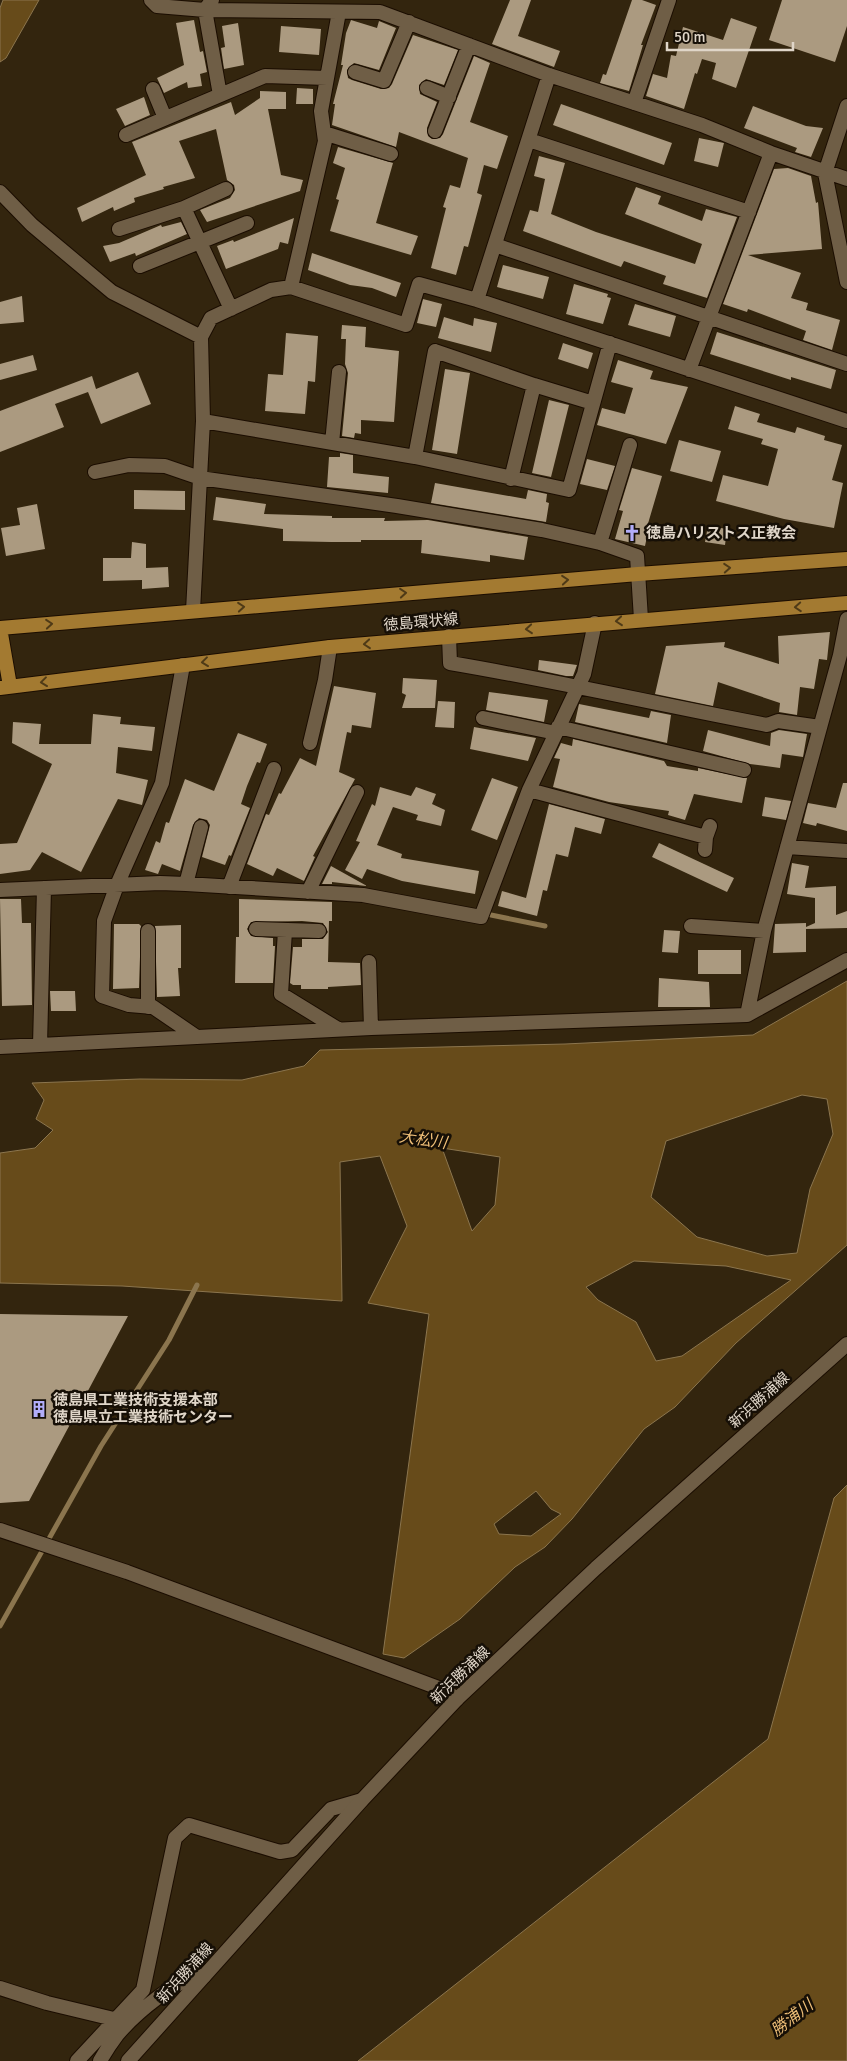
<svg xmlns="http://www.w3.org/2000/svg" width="847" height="2061" viewBox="0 0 847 2061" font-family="Signika,'Noto Sans JP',sans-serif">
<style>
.water{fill:#674b1a;stroke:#8b754e;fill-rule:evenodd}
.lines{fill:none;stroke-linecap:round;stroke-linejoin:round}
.stream{stroke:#8b754e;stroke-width:5}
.building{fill:#ab9a80}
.minor-casing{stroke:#1b0d00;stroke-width:16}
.secondary-casing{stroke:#1b0d00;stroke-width:16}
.primary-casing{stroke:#1b0d00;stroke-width:16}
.minor{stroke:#6f5e46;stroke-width:14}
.secondary{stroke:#6f5e46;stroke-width:14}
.primary{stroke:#a37a31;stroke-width:14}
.oneway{stroke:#4e3a17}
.labels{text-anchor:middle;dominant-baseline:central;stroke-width:5;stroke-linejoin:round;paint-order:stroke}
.poi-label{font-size:15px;font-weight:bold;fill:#e0d6c9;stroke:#160f06;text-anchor:start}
.street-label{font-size:15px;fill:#e0d6c9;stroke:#160f06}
.water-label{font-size:16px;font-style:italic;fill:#eebe77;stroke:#160f06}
</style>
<rect width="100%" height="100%" fill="#33250e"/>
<!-- water -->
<path class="water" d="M3,0H39L6,58L0,62V8Z
M847,981V1245L736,1343L675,1407L644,1429L572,1519L545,1547L515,1567L460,1619L404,1658L383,1654L429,1314L368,1303L407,1226L380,1156L340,1162L342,1301L122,1286L0,1283V1153L35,1148L53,1130L36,1119L44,1100L32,1083L140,1079L242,1080L304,1066L320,1050L565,1044L753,1035ZM802,1095L827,1099L833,1134L810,1189L797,1253L767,1256L697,1237L651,1197L666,1141ZM442,1148L500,1157L495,1205L472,1231ZM634,1261L726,1266L791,1280L682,1356L656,1361L636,1322L598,1300L586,1287ZM536,1491L551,1509L561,1514L531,1536L499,1534L494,1524Z
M847,1485V2061H358L768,1739L834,1498Z"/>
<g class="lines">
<!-- stream -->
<path class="stream" d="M491,915L545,926
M0,1626L101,1446L169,1340L197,1285"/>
</g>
<!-- building -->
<path class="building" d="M510,0H531L518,36L560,51L554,67L492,44Z
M632,0H642L656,5L641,45H643L629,91L600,83L603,74L606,75Z
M782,0H847V26L835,62L769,40Z
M731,18L757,27L736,88L712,79L716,63L702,59L697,74L695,73L684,109L646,96L653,74L667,78L671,55L676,56L683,27L723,40Z
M194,20L200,52L203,51L207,72L200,74L202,86L188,88L187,82L164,93L157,78L184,65L176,23Z
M351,20L377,28L379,21L396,28L379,70L354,63L347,70L348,78L352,80L381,89L389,88L392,84L413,35L458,50L444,85L426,79L419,85L420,94L437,102L427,128L428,136L432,139L440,138L443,134L474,56L490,63L470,122L508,136L497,169L484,165L477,193L482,195L468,247L464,246L456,275L431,268L446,208L443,207L450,185L460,188L468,158L399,132L396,147L332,125L335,104H333L343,65H341L346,33Z
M238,23L244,65L224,69L221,48L225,47L222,26Z
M281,26L321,29L319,55L279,52Z
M297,88L313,89V104H296Z
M260,91L286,92V109H268L281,175L303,180L300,191L207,222L200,210L230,198L235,190L234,185L227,180L216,129L179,141L195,178L163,187L164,189L134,198L135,202L114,211L113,207L82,222L77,208L146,175L132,142L231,102L235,115L260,98Z
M144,97L150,115L125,126L116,109Z
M561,104L672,143L664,165L553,125Z
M753,106L806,126L823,128L811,157L795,152L797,148L744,128Z
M699,138L724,143L718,167L694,161Z
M338,147L393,163L376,223L418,236L411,255L330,231L339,200L336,199L345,168L333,163Z
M539,156L565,163L551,214L596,232L695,264L702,244L625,214L636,187L661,196L658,204L702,221L706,209L737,217L707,298L663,284L666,276L624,261L621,267L523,231L530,210L538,212L545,179L534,176Z
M788,168L811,176L816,203L818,202L822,249L748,255L801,273L791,298L808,303L806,310L840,320L832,350L803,340L806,331L748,309L747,312L723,304L774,169Z
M294,218L288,244L280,242L278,249L226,269L217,246L233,240L234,242Z
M181,222L187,234L136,256L135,253L110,262L103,246L119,243L161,225L162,227Z
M312,253L401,283L396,297L372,288L350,285L308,270Z
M503,265L549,277L543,299L497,287Z
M574,284L608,294L607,297L611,298L603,324L566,314Z
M22,296L24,322L0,324V302Z
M423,299L442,304L436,327L417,323Z
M635,304L676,316L670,337L628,325Z
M444,317L473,326L474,318L497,323L491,352L438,338Z
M342,325L366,327L365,347L399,351L394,422L361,420V434L355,433L354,438L342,436L348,373L345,364L346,339H341Z
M717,332L836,370L831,389L791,377V380L710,354Z
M286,333L318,336L315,382L308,381L305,414L265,411L268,374L283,375Z
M563,343L593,353L588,369L558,359Z
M33,355L37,370L0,380V364Z
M618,360L653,371L650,379L688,387L666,444L597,425L602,408L625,414L633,388L611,382Z
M445,369L470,373L457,454L432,450Z
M138,372L151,404L101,424L88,392L55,404L64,427L0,452V411L92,376L96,389Z
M549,400L569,405L551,477L532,473Z
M735,406L760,414L757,422L795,433L797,427L825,436L824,440L842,445L832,480L843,483L834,528L784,519L716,501L723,475L768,486L778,449L761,444L763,439L728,429Z
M679,440L721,451L712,482L670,471Z
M340,453L353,455V473L389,477L388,493L327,487L329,457H340Z
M587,459L615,466L607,490L580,484Z
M632,468L662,476L647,527H649L645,546L615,539L623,511L619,510Z
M435,483L526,499L528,490L547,494L546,502L549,503L546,522L431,503Z
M134,490L185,491V510L134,509Z
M216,497L266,504L264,514L332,516V518H385L384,521L428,520L528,537L524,560L490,555V562L421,553L422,540H361V542H331L283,541V529L213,520Z
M37,504L45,549L6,556L1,528L20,525L17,508Z
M708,526L727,529L725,545L705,542Z
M132,542L146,544V568L168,567L169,587L142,589V580L103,581V558H131Z
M830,632L827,660L819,659L814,689L800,687L797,715L779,712L780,703L718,682L713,706L655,694L666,646L725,642L724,647L779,664L778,636Z
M539,660L577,665L573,676H566L538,670Z
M403,678L437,680L435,708H402L406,695L402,693Z
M334,686L376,693L371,728L352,725L351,733L347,732L339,772L355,779L313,856L315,857L304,881L277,868L273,876L247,864L266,814L269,815L279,793L281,794L300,758L316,766Z
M489,692L548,700L544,722L486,710Z
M438,701L455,702L454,728L435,727Z
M579,704L649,718L651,711L671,715L667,743L575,722Z
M93,714L121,717L120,724L155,727L152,751L118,747L116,773L148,780L142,805L118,799L81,872L42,852L30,870L0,874V844L17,843L52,764L12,743L13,722L41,724L39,744H91Z
M474,727L536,738L528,761L470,749Z
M708,730L770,746L771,733L779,730L807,734L803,757L782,754L780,768L750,764L703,751Z
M238,733L267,744L260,763L257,762L247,786L241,804L250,808L231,856L229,855L225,865L202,857L210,825L207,820L199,818L193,825L180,871L162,864L158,874L145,870L156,841L160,843L166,822L169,823L185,779L214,791Z
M573,739L664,761L667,766L698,771V768L747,778L742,803L694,794L685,820L668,815L669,811L609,802L553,787L560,759L554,758L561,743L572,746Z
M492,778L518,787L497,840L471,830Z
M843,783H847V831L817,823L816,826L803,823L808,803L836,808Z
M380,787L411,796L416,787L436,794L432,804L445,810L441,826L416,820L418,815L393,807L377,845L402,854L401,858L479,871L475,894L402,881L367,869L362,879L345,870L360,842L356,841L372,804L375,806Z
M765,797L791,801L786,820L762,816Z
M549,804L605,819L601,834L575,827L568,857L556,854L547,891L543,890L537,916L498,906L502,891L526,898Z
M659,843L734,878L727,892L652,857Z
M792,863L809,866L805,888L836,886V915L847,911V928L806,929V952L773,953L775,924L806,923V927L815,923V898L787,894Z
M331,866L367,886L332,882V884H322Z
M0,899H21L22,923H31L32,1005L2,1006Z
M239,899L332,902V921H329L328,962L360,963L361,985L328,987V989H301V985H293L290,983L293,947H302V939H323L328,932L323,923L302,921L251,922L247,929L251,936L273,938V946H275L273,983H235L236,937H239Z
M114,924H139L141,926L139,988L113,989Z
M181,925V968H178L180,996L157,997L155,926Z
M664,930L680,931L678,953L662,952Z
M698,950H741V974H698Z
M659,978L709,982L710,1007H658Z
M50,991H75L76,1011H51Z
M0,1314L128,1316L29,1501L0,1503Z"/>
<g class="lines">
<!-- minor casing -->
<g class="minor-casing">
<path id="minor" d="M151,0L157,6L205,10L380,12L549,75L702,125L771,153L847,179
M212,0L205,10L220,95
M355,72L384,81L409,22
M427,88L449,97
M153,89L165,118
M634,103L669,0
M847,106L825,173L847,282
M435,131L469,45
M324,133L391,154
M126,135L265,76L327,78
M529,140L749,212
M0,192L32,225L112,292L201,337
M184,208L231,309
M119,229L184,208L226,189
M495,245L847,364
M140,266L247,223
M291,287L325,141L321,111L339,12
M477,300L549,75
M689,370L771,153
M534,385L593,403
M203,421L415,457L569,490L610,343
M332,443L339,372
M415,457L435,351L534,385L511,479
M95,472L129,465L165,466L200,478L397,506L542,530L600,543L637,556L641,619
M600,543L630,445
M193,611L203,421L201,337L211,318L271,290L291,287L406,325L419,284L477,300L847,421
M449,636L450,663C557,681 661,705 767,725L778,721L820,727
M183,665L162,783L117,885L104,921L102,996L129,1005L153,1007L197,1037
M483,718L556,733
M558,727L744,770
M310,743L325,680L330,647
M529,790L706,837
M787,847L847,851
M705,850L706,837L710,826
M186,884L201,827
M229,887L274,769
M0,890L160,883L186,884L363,895L481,917L529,790L584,674L595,623
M308,892L357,792
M691,926L764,931
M256,929L319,931
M148,931V1007
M285,931L281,994L338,1029
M369,962L371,1028
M747,1015L764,931L840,655L847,619
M40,1045L44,888
M0,1047L371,1028L747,1015L847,960
M0,1530L127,1572L444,1690L457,1699
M0,1988L47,2003L122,2021
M77,2061L143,1990L175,1838L189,1825L280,1852L292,1850L331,1809L362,1800
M100,2061C105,2052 111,2043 117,2035C134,2015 178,1976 204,1976"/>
</g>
<!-- secondary casing -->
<g class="secondary-casing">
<path id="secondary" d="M128,2061L362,1800L457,1699L596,1568L847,1344"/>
</g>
<!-- primary casing -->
<g class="primary-casing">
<path id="primary" d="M0,628L638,574L847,559
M0,628L10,686
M0,688L330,647L847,603"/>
</g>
<!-- minor -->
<use href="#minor" class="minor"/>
<!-- secondary -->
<use href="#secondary" class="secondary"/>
<!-- primary -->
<use href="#primary" class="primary"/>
</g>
<!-- one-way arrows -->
<defs><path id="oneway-chevron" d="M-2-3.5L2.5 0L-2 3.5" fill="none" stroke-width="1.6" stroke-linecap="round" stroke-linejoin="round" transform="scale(1.25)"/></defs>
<g class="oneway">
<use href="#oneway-chevron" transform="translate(727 568) rotate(-4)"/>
<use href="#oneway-chevron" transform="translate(565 580) rotate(-5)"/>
<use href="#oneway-chevron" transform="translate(403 593) rotate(-5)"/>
<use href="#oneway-chevron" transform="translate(241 607) rotate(-5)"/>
<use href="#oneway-chevron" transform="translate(798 607) rotate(176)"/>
<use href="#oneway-chevron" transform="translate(619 621) rotate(175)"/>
<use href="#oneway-chevron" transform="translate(49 624) rotate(-5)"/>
<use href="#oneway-chevron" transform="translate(529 629) rotate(175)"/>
<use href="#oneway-chevron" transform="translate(367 644) rotate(175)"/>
<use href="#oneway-chevron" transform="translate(205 662) rotate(173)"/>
<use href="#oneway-chevron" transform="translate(44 682) rotate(173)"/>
</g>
<!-- icons -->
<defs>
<g id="church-bare" transform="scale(1.35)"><path d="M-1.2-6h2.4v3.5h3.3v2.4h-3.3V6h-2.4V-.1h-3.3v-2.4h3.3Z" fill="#b2adf9" stroke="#160f06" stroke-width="2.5" paint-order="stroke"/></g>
<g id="building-bare" transform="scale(1.35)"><path d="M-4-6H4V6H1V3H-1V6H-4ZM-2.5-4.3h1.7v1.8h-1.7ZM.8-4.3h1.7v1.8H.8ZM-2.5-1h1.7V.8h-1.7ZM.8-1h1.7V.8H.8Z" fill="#b2adf9" stroke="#160f06" stroke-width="2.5" paint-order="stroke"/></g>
</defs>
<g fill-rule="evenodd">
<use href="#church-bare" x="632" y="533"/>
<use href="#building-bare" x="39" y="1409"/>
</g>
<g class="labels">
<!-- poi labels -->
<g class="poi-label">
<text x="646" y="533">徳島ハリストス正教会</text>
<text x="53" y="1400">徳島県工業技術支援本部<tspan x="53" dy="17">徳島県立工業技術センター</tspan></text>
</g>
<!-- street labels -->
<g class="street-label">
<text transform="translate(421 622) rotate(-5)">徳島環状線</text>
<text transform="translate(759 1400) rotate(-42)">新浜勝浦線</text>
<text transform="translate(460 1675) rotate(-44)">新浜勝浦線</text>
<text transform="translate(185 1973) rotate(-48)">新浜勝浦線</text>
</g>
<!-- water labels -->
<g class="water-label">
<text transform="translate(423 1140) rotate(8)">大松川</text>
<text transform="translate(792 2018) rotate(-38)">勝浦川</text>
</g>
</g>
<!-- scale -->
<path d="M667 42v8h126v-8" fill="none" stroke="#e0d6c9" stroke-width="2.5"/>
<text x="674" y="42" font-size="15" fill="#e0d6c9" stroke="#160f06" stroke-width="4" paint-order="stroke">50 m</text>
</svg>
